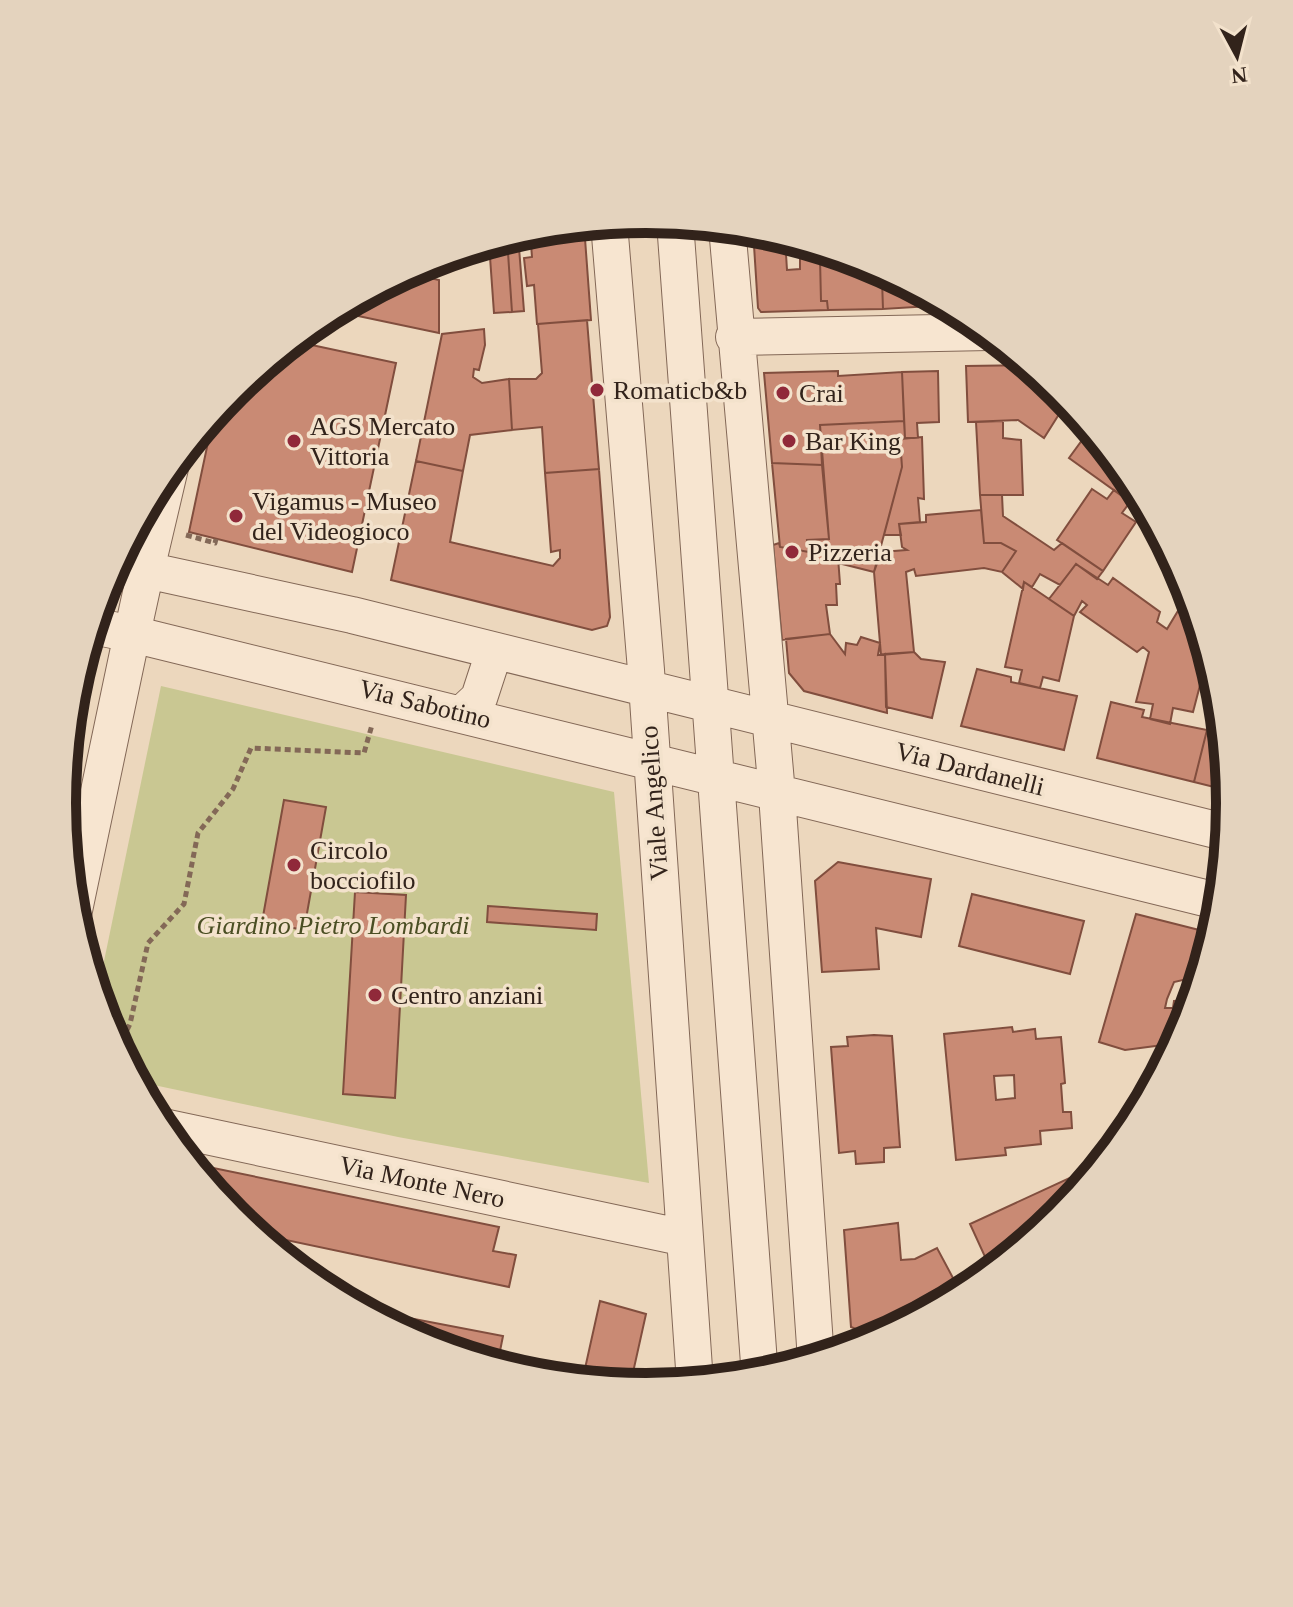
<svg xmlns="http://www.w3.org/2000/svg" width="1293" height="1607" viewBox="0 0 1293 1607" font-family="'Times New Roman',serif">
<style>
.green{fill:#c9c792}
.building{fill:#c98a74;stroke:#814e3e;stroke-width:2;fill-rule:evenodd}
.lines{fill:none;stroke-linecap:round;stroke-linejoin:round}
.minor-casing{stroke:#836857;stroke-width:38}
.path{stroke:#836857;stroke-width:5;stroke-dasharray:6 4;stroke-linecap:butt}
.minor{stroke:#f7e5d0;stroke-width:36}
.poi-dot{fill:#90293a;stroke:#f3e2cc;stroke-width:3}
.labels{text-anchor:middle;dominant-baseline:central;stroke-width:7;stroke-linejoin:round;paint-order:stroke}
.poi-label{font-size:26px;fill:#32231b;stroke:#f3e2cc;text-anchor:start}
.street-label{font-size:26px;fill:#32231b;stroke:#f3e2cc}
.park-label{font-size:26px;font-style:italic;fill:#4a4e23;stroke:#f3e2cc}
.rim{fill:none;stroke:#32231b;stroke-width:10}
</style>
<rect width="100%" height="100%" fill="#ecd7bd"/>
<!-- green -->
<path class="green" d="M161,686L614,792L649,1183L398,1137L135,1081L106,1027L97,995Z"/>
<!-- building -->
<path class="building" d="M584,225L591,320L537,324L534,285L527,286L524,258L532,257L530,231Z
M753,230L785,238L787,270L800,269V258L820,259L821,301H827L828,310L761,312L758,308Z
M518,235L524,311L512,312L507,238Z
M507,238L512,312L494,313L489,243Z
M850,257L870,263V280H882L883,309L828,310L827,301H821L820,259Z
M870,263L871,264L948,305L883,309L882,280H870Z
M406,273L439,280V333L339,312L340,308Z
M587,320L599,469L545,473L542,427L512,430L509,379H536L542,373L538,324Z
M484,329L485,345L479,370L474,369L473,377L482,383L509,379L512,430L470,435L463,471L416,461L442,334Z
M293,341L396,363L352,572L189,532L214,414L234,390Z
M1029,365L1068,400L1044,438L1018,420L968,422L966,366Z
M838,371V376L902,372L904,421L820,425L822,465L772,463L764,373Z
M938,371L939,422L917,423L918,438H905L902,372Z
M904,421L905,438L900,439L902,467L874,572L838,563V557L809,552L807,540L829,539L820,425Z
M1003,421V438L1021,440L1023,495H980L976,422Z
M1091,428L1133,479L1154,519L1069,458Z
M922,437L924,499L918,498L920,522L899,524L901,535H884L902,467L900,439Z
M416,461L463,471L450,542L553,566L560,558V550L551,552L545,473L599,469L610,617L607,626L592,630L391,580Z
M772,463L822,465L829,539L807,540L809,552L780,547Z
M1092,489L1107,499L1114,490L1130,502L1122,513L1136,522L1103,571L1057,540Z
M980,495H1002L1003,516L1054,550L1062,543L1103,571L1097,579L1076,564L1060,585L1040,574L1032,587L1024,582L1023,589L1002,572L1016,551L1001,543H984Z
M981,510L984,543H1001L1016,551L1002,572L984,568L916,576L914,569L906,572L914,652L881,655L874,572L881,552L907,550L902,547L899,524L926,522V515Z
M779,543L780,547L838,557L840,584H836L837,605H826L830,634L782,640L773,545Z
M1076,564L1108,585L1113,578L1160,612L1157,622L1167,629L1190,591L1211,661L1204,670L1193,712L1173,708L1170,724L1150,719L1153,704L1136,702L1149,652L1143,647L1137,652L1080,612L1087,605L1082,601L1074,616L1049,599Z
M1024,582L1074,616L1059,681L1043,677L1040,688L1019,683L1022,670L1005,667Z
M830,634L845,654L846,643L857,645L861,637L880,643L878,655L885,654L887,713L804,691L789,673L786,639Z
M914,652L921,659L945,662L932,718L886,707L885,654Z
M977,669L1011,677V682L1077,696L1064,750L961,726Z
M1111,702L1144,710L1142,717L1207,730L1194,782L1097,758Z
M1207,730L1224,735L1230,791L1194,782Z
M284,800L326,807L304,930L262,922Z
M838,862L931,879L921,937L876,928L879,969L822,972L815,881Z
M355,892L406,895L395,1098L343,1094Z
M972,894L1084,921L1070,974L959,946Z
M488,906L597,914L596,930L487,922Z
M1136,914L1215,934L1200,983L1187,979L1174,982L1167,999L1165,1008H1173L1174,1001L1195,1000L1178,1043L1125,1050L1099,1042Z
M1012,1027L1013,1032L1035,1029L1036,1039L1061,1037L1065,1083L1061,1084L1063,1112H1071L1072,1128L1040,1131L1041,1144L1005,1148L1006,1155L956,1160L944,1034ZM1014,1075L1015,1098L996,1100L994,1076Z
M874,1035L892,1036L900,1147L884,1148V1162L856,1164L855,1151L839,1153L831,1047L848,1046L847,1037Z
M189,1163L499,1227L493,1251L516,1255L509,1287L253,1233L233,1216Z
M1076,1175L1083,1189L1059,1217L992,1272L970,1224Z
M898,1223L901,1260L915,1259L937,1248L961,1293L879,1338L851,1327L844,1230Z
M600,1301L646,1314L630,1386L582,1382Z
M362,1309L503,1336L497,1366L422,1343Z"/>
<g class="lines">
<!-- minor casing -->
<g class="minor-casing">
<path id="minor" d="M675,222L760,1377
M609,223L646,670L695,1383
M727,227L777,794L816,1360
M734,337L989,332
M170,468L146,570L352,615L1228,833
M93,626L132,634L146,570L116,563
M463,713L479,698L494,652
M73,915L132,634L1221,902
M159,1126L685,1238"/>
</g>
<!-- path -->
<path class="path" d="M186,535L215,543L216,539
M118,1048L130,1024L148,943L184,904L198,833L233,789L251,748L364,753L372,725"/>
<!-- minor -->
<use href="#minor" class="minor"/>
</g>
<!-- markers -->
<g class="poi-dot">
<circle cx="597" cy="390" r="8"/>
<circle cx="783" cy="393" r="8"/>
<circle cx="294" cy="441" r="8"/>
<circle cx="789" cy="441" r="8"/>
<circle cx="236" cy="516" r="8"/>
<circle cx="792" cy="552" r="8"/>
<circle cx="294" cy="865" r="8"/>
<circle cx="375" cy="995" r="8"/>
</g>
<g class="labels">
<!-- poi labels -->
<g class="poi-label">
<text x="613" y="390">Romaticb&amp;b</text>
<text x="799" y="393">Crai</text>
<text x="310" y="426">AGS Mercato<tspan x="310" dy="30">Vittoria</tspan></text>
<text x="805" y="441">Bar King</text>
<text x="252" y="501">Vigamus - Museo<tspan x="252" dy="30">del Videogioco</tspan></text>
<text x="808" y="552">Pizzeria</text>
<text x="310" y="850">Circolo<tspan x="310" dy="30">bocciofilo</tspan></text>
<text x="391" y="995">Centro anziani</text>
</g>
<!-- street labels -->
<g class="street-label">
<text transform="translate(425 704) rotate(14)">Via Sabotino</text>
<text transform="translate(970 769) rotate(14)">Via Dardanelli</text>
<text transform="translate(654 803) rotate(-94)">Viale Angelico</text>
<text transform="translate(422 1182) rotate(12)">Via Monte Nero</text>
</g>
<!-- park labels -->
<g class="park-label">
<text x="333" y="925">Giardino Pietro Lombardi</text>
</g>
</g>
<!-- crop -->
<path d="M0 0H1293V1607H0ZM76 803a570 570 0 1 1 1140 0a570 570 0 1 1-1140 0Z" fill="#e4d3be" fill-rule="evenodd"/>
<path class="rim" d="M76 803a570 570 0 1 1 1140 0a570 570 0 1 1-1140 0Z"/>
<!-- north arrow -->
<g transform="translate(1237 56) rotate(173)" stroke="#f3e2cc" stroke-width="6" paint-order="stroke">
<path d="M0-6L14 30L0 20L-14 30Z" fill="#32231b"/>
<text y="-12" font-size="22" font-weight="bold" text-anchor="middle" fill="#32231b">N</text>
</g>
</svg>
